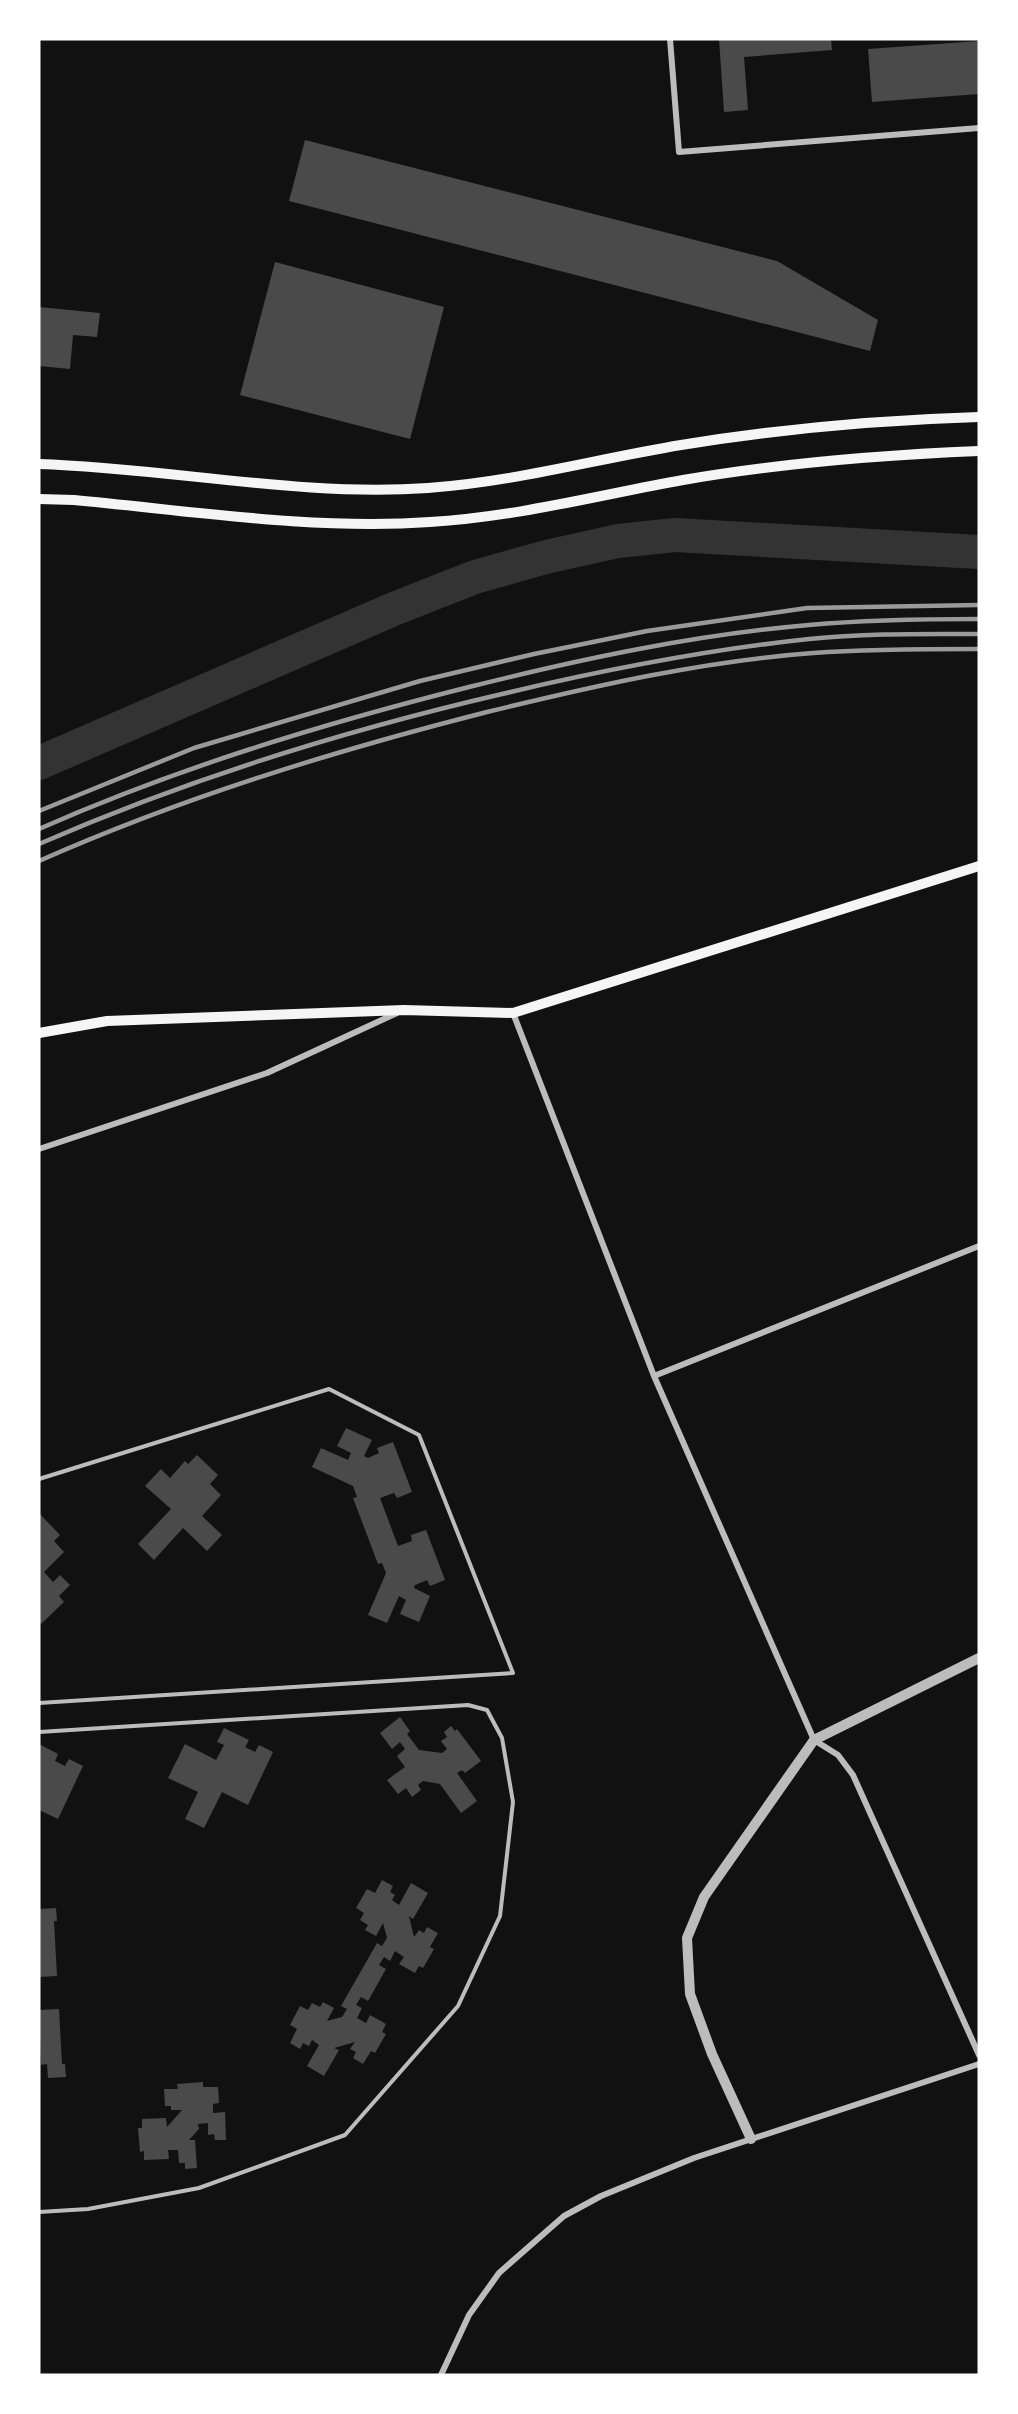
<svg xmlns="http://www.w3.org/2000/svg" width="1018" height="2414" viewBox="0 0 1018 2414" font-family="Georgia,serif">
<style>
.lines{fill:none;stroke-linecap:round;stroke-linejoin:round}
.river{stroke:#333;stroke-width:34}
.building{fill:#4a4a4a}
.service{stroke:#bcbcbc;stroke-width:4}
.minor{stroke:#bcbcbc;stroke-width:6}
.tertiary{stroke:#bcbcbc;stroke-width:10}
.secondary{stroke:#f5f5f5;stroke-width:10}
.rail{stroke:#9a9a9a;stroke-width:4.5}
</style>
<rect width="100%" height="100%" fill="#111"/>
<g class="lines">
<!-- river -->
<path class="river" d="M39,763L396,608L475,577L546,557L618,541L675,535L979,552"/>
</g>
<!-- building -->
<path class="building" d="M719,39H831L832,50L744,57L748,110L724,112Z
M979,41V94L872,102L868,49Z
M305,140L777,261L878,320L870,351L289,201Z
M275,262L444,307L410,439L240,395Z
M39,307L100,313L97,337L73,335L70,369L39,366Z
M346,1428L372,1440L364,1456L368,1458L379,1453L377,1448L393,1442L412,1492L397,1498L394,1493L380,1498L398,1546L412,1541L411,1535L426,1530L445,1580L430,1586L427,1580L415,1585L414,1588L430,1596L419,1622L400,1614L406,1600L399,1596L387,1623L368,1615L386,1573L382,1563L378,1564L353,1498L357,1497L353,1486L312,1467L321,1448L348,1460L351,1453L337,1446Z
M197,1455L218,1475L210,1484L221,1495L202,1516L222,1535L207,1551L183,1528L154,1560L138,1544L171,1509L145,1486L161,1469L170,1478L185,1461L188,1464Z
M39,1513L60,1535L54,1541L64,1552L44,1572L53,1582L60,1575L70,1585L59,1596L64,1602L41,1624L39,1622Z
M400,1717L410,1731L407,1734L419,1750L442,1753L447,1749L441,1741L447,1737L444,1732L451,1726L455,1731L457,1729L481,1761L465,1773L462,1770L457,1773L477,1801L461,1813L440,1784L423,1781L418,1785L421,1790L412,1797L406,1788L398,1794L387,1780L405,1767L397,1756L405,1749L400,1742L392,1749L380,1733Z
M224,1728L249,1740L245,1747L255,1752L259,1745L273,1752L248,1805L222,1792L204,1828L185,1819L198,1792L168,1778L185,1744L216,1760L224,1745L217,1742Z
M39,1744L58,1754L55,1761L65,1766L69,1759L83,1766L58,1819L39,1810Z
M382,1880L393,1886L390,1892L395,1895L392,1900L399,1905L411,1883L428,1893L413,1919L409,1916L414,1937L419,1930L424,1933L427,1927L438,1933L430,1947L434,1949L423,1968L419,1966L415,1973L399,1964L404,1957L395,1951L390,1961L384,1957L379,1965L386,1969L368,2001L361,1997L356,2005L362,2008L357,2018L366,2023L370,2015L386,2024L382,2032L386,2034L375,2053L371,2051L363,2064L353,2058L356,2052L350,2049L355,2042L334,2048L339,2050L324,2076L307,2066L319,2045L312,2040L309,2046L303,2043L300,2049L290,2043L297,2029L290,2025L300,2006L308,2010L312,2003L320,2007L323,2002L334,2008L327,2021L342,2017L347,2009L341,2006L377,1943L382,1946L387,1938L383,1923L376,1936L365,1930L368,1925L360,1920L364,1913L356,1908L367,1889L375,1893Z
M56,1908L57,1921H54L57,1976L39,1977V1909Z
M59,2009L62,2064H65L66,2077L48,2078L47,2064L41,2065L39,2010Z
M203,2082V2087H218L219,2103L213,2104V2113L225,2112L226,2140H215L214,2134L208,2135V2123L198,2124L199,2129L189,2140H195L197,2168L185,2169V2163H179L178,2150H168L169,2159L144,2160V2151L140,2152L138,2128H142V2119L166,2118L167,2127L182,2110H171V2106H165L164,2089H178L177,2084Z"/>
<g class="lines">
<!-- service -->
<path class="service" d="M39,1479L329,1389L419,1435L513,1673L39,1703
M39,1732L468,1705L487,1710L502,1738L513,1802L500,1916L458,2006L345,2135L199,2188L88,2209L39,2212"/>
<!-- minor -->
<path class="minor" d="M670,39L679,152L979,128
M513,1013L654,1376L814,1740L838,1755L853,1775L979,2055
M39,1149L267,1073L397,1013
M654,1376L979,1246
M441,2375L469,2315L499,2273L564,2216L601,2196L694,2158L979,2064"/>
<!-- tertiary -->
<path class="tertiary" d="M751,2139L712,2054L690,1994L687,1938L704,1897L814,1740L979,1658"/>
<!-- secondary -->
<path class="secondary" d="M39,464C169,468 298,497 428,488C514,482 596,459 681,445C779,429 879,420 979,417
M39,499L74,500C192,511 312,530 430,522C516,517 599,495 683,480C781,463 880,455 979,451
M39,1033L107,1021L404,1010L513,1013L979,866"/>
<!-- rail -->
<path class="rail" d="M39,811L194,748L420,681L534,654L647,631L807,608L979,605
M39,829C177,768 322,724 469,687C581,659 693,635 809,625C865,620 922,619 979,619
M39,844C188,779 343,731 502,694C603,670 705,650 809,639C865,633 922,634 979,634
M39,861C184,797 334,751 487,712C594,686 703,661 813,653C869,649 924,649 979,649"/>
</g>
<!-- border -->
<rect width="1018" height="2414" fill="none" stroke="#ffffff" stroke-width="81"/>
</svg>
